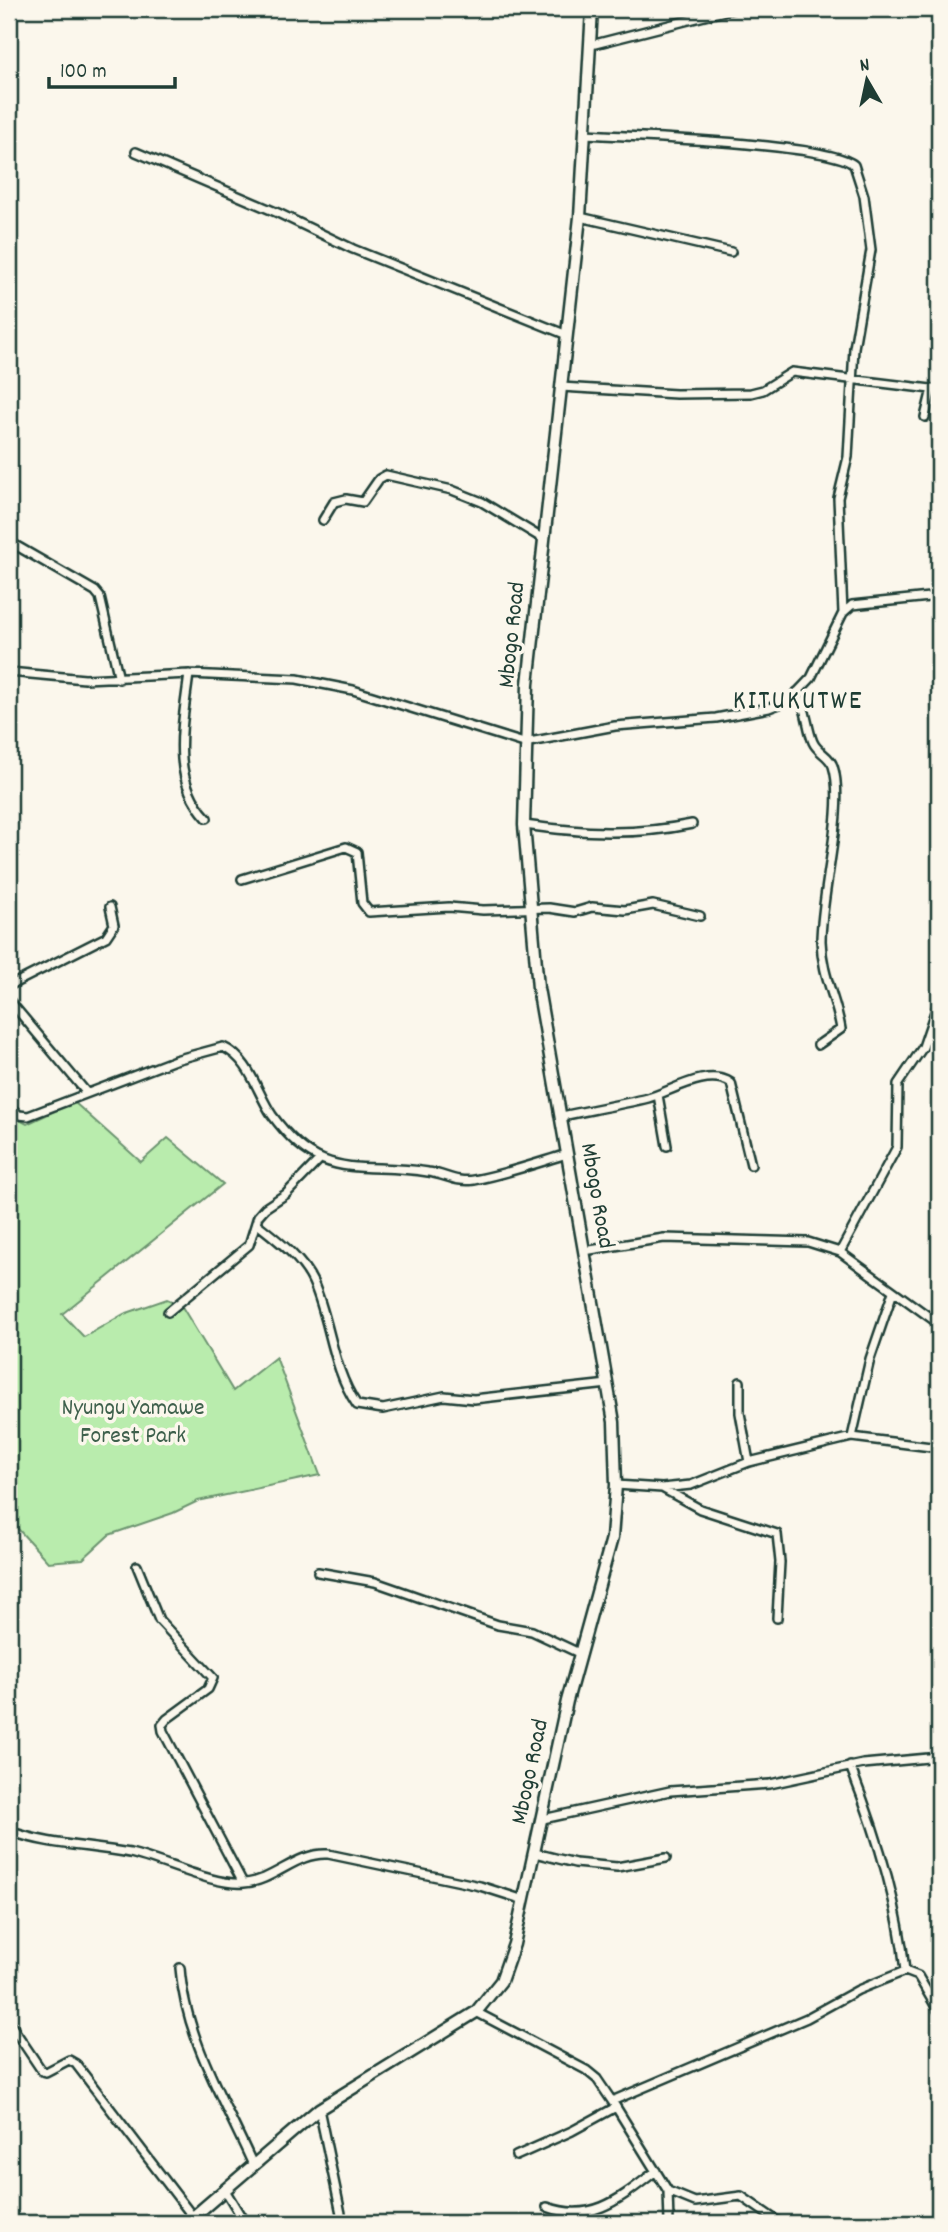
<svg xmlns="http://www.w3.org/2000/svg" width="948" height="2232" viewBox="0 0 948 2232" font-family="Dekko,sans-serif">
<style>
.green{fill:#b9ecad;stroke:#6c9470;stroke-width:2}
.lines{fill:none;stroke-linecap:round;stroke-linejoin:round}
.street-casing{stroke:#1f3d34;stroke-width:12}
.secondary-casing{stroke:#1f3d34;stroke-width:15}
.street{stroke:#fbf7ec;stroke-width:7}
.secondary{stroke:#fbf7ec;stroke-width:10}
.labels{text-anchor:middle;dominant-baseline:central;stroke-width:7;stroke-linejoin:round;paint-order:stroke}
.street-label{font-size:24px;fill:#1f3d34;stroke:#fbf7ec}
.park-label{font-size:24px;fill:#3e604c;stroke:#fbf7ec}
.quarter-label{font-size:28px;letter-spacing:2px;fill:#1f3d34;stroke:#fbf7ec}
</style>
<rect width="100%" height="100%" fill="#fbf7ec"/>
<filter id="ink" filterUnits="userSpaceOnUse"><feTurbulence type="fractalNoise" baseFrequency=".0143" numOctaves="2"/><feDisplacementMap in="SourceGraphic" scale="14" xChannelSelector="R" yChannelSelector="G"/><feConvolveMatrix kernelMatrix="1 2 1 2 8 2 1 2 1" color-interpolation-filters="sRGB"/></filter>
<g filter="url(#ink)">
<!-- green -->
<path class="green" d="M74,1102L141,1162L168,1138L223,1184L62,1314L84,1337L124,1314L167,1299L181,1305L233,1391L276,1357L320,1475L198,1501L173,1513L109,1535L83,1559L48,1562L9,1519V1120L14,1117L27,1124Z"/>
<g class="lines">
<!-- street casing -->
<g class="street-casing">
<path id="street" d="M591,45L732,9
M587,134C629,137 831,143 854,165L864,196L871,250L854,348L848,457L838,498L843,613
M136,152L278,213L353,249L567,335
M580,217L731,252
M561,387L676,394L751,393L763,390L792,372L939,390
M925,417L932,389
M323,520L334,502L346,499L363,502L379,479L386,475L452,490L482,502L545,540
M15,545L95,591L100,597L119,679
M9,672L85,679L189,674L297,679L353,690L524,743L615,726L716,718L769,708L790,700L811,678L843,613L852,605L939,596
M189,674C183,724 169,778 207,818
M797,692C808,711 806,725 813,742C818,753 829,755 833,766C846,807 821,892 821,941C822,976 836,998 841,1029L818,1045
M524,825C582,833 634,836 692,824
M242,879L346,847L357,852L362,903L369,912L449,907L483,910L549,908L575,912L592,907L625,910L653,905L700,916
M9,986L106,937L114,925L110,907
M9,1000L86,1092
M658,1095L667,1146
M9,1106L19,1115L28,1116L175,1060L223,1047C250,1059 257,1093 272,1115C322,1184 358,1161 428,1172C445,1174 456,1183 474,1180C506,1174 537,1163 567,1154
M562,1116C590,1110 619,1105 648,1098C670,1092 708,1067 731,1083L751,1165
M256,1223C276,1239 302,1258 313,1282C331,1322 331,1366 357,1405L383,1409L444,1396L474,1399L608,1384
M584,1251L664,1238L808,1242L840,1252L939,1324
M840,1252L897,1147L898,1084L923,1047L939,1000
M168,1312L249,1245L258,1216L265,1208L286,1194L319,1160
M740,1382V1413L749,1462
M852,1437L870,1359L893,1292
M616,1485L662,1488L691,1485L749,1462L852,1437L939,1448
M662,1488L700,1509L777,1534L780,1562L777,1618
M137,1566L159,1620L213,1678L208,1689L167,1719L162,1725L163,1731L243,1883
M318,1572L375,1582L498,1625L532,1631L581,1654
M850,1766C876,1831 898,1900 905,1971
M543,1819L670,1791L770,1784L863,1764L939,1757
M9,1831C51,1846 87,1845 130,1853C162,1860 214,1886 244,1883C275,1881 296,1852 328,1854L480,1886L524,1900
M535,1853L575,1863L617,1867L666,1858
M180,1968C185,2037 225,2102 253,2165
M476,2012L586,2070L597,2079L616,2107L572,2131L516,2156
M9,2022L42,2071L46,2072L69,2060L76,2064L193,2217
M612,2101L807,2018L858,1990L905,1971L918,1976L939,2012
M616,2107L668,2191L695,2202L741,2196L780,2223
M319,2109L343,2223
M225,2190L245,2223
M668,2191L669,2223
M547,2207C593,2224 622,2197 656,2171"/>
</g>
<!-- secondary casing -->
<g class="secondary-casing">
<path id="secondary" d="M186,2223L319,2109L476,2012L501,1981L514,1944L567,1701L612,1538L616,1485L614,1422L538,988L524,825L528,684L580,217L592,9"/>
</g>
<!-- street -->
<use href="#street" class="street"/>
<!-- secondary -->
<use href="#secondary" class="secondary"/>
</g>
</g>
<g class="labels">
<!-- street labels -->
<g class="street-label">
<text transform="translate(513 635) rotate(-84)">Mbogo Road</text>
<text transform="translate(596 1196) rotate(80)">Mbogo Road</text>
<text transform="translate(531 1772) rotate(-78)">Mbogo Road</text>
</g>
<!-- park labels -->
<g class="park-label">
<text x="133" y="1409">Nyungu Yamawe<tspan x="133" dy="28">Forest Park</tspan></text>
</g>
<!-- quarter labels -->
<g class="quarter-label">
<text x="798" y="703">KITUKUTWE</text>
</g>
</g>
<!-- margin -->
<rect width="948" height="2232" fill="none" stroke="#fbf7ec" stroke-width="35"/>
<rect x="18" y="18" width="913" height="2197" fill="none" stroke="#1f3d34" stroke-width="2.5" filter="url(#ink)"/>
<!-- north arrow -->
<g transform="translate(867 80) rotate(351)" stroke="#fbf7ec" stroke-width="5" paint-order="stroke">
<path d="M0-5L12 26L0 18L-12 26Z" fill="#1f3d34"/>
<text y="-10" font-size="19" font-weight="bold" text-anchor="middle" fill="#1f3d34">N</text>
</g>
<!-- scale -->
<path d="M49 77v10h126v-10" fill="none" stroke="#1f3d34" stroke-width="3.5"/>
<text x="60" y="77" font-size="21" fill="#1f3d34" stroke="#fbf7ec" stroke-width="5" paint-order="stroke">100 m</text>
</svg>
